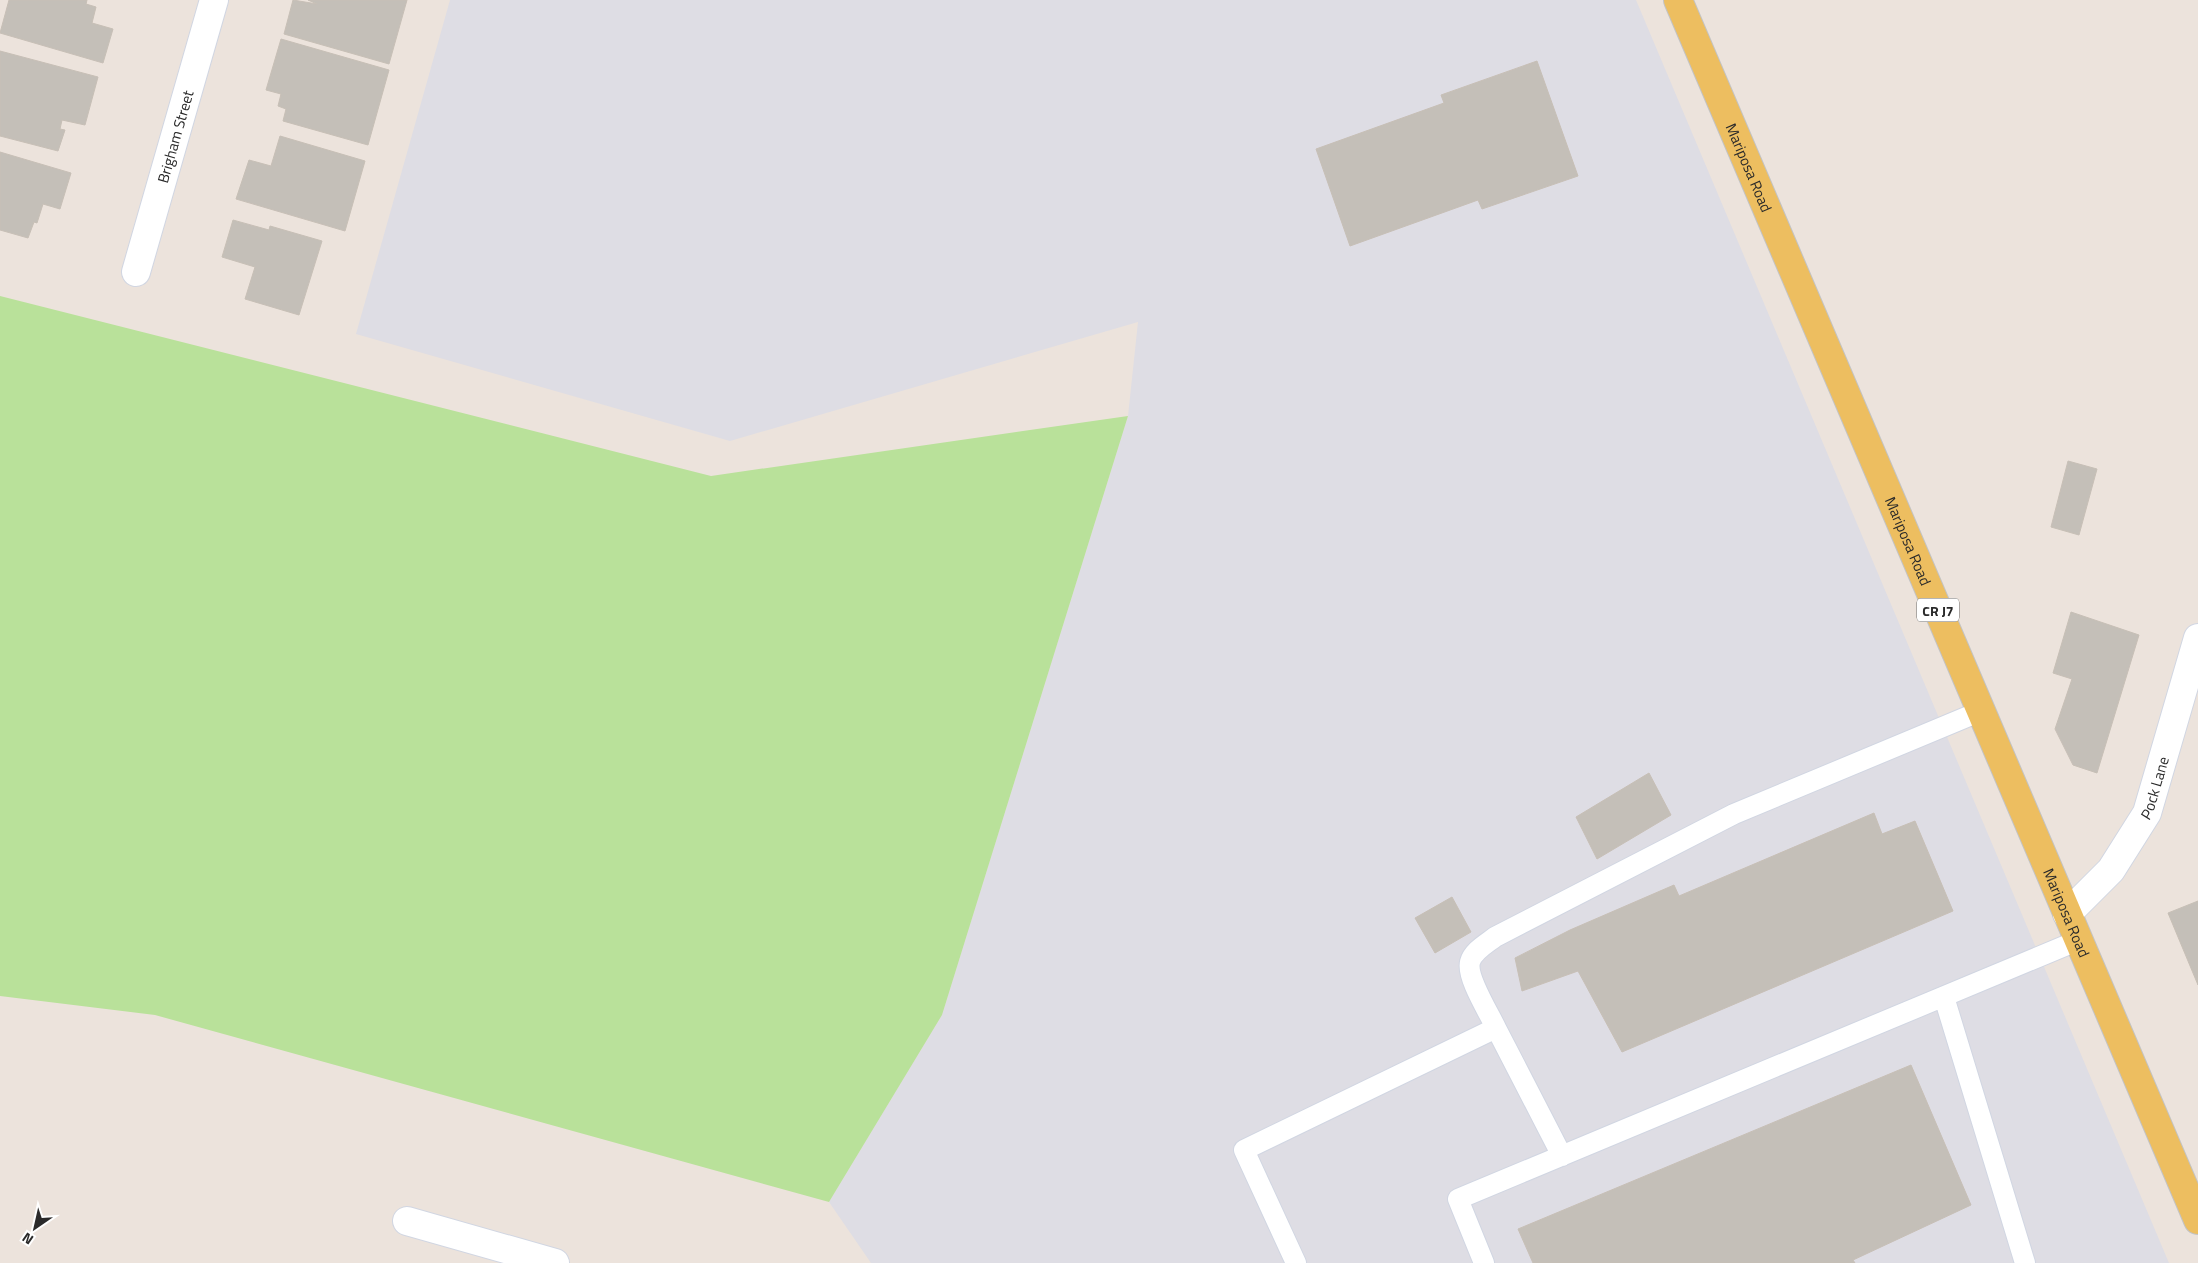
<svg xmlns="http://www.w3.org/2000/svg" width="2198" height="1263" viewBox="0 0 2198 1263" font-family="'Titillium Web',sans-serif">
<style>
.industrial{fill:#dedde4}
.green{fill:#b9e19a}
.building{fill:#c4bfb8;stroke:#c7bfb6}
.lines{fill:none;stroke-linecap:round;stroke-linejoin:round}
.service-casing{stroke:#d1d6e2;stroke-width:22}
.minor-casing{stroke:#d1d6e2;stroke-width:30}
.tertiary-casing{stroke:#d1d6e2;stroke-width:30}
.primary-casing{stroke:#c3c3c3;stroke-width:30}
.service{stroke:#fff;stroke-width:20}
.minor{stroke:#fff;stroke-width:28}
.tertiary{stroke:#fff;stroke-width:28}
.primary{stroke:#edbe60;stroke-width:28}
.labels{text-anchor:middle;dominant-baseline:central;stroke-width:4;stroke-linejoin:round;paint-order:stroke}
.shield{fill:#fff;stroke:#6a6a6a;stroke-width:1}
.shield-label{font-size:14px;font-weight:bold;fill:#2a2a2a}
.street-label{font-size:15px;fill:#2a2a2a;stroke:#fff}
</style>
<rect width="100%" height="100%" fill="#ece3dc"/>
<!-- industrial -->
<path class="industrial" d="M450,0H1636L2169,1263H871L829,1202L942,1015L1128,416L1138,322L730,441L356,334Z"/>
<!-- green -->
<path class="green" d="M0,296L711,476L1128,416L942,1015L829,1202L155,1015L0,996Z"/>
<!-- building -->
<path class="building" d="M9,0H87L86,4L96,7L92,23L113,29L103,63L0,33Z
M293,0L317,4L308,0H407L389,64L284,34Z
M281,39L389,70L368,145L283,121L286,109L278,106L281,94L266,90Z
M0,51L98,77L85,125L62,120L60,129L65,130L58,151L0,136Z
M1537,61L1578,176L1482,209L1478,200L1350,246L1316,149L1444,103L1441,95Z
M280,136L365,161L345,231L236,199L249,160L271,166Z
M0,152L71,173L60,209L43,204L37,223L34,222L28,238L0,230Z
M233,220L269,230L270,226L322,241L299,315L245,299L255,267L222,257Z
M2068,461L2097,469L2079,535L2051,527Z
M2071,612L2139,635L2097,773L2073,765L2055,729L2072,679L2053,673Z
M1649,773L1671,815L1597,859L1576,817Z
M1874,813L1882,834L1915,821L1953,911L1622,1052L1578,971L1522,991L1515,958L1570,930L1674,885L1679,896Z
M1452,897L1471,932L1435,953L1415,918Z
M2198,901V985L2168,913Z
M1911,1065L1971,1205L1853,1260L1855,1263H1533L1518,1229Z"/>
<g class="lines">
<!-- service casing -->
<g class="service-casing">
<path id="service" d="M1944,997L2025,1263
M1496,1028C1489,1013 1466,977 1470,962C1473,951 1486,944 1495,937L1734,814L1981,711
M1296,1263L1244,1150L1496,1028L1562,1156
M1484,1263L1458,1199L2079,940"/>
</g>
<!-- minor casing -->
<g class="minor-casing">
<g id="minor">
<path id="s1" d="M136,272L214,0"/>
<path d="M407,1221L555,1263"/>
</g>
</g>
<!-- tertiary casing -->
<g class="tertiary-casing">
<g id="tertiary">
<path id="s2" d="M2067,914L2111,870L2147,813L2198,638"/>
</g>
</g>
<!-- primary casing -->
<g class="primary-casing">
<g id="primary">
<path id="s3" d="M1678,0L2198,1220"/>
</g>
</g>
<!-- service -->
<use href="#service" class="service"/>
<!-- minor -->
<use href="#minor" class="minor"/>
<!-- tertiary -->
<use href="#tertiary" class="tertiary"/>
<!-- primary -->
<use href="#primary" class="primary"/>
</g>
<g class="labels">
<!-- shield labels -->
<rect class="shield" x="1917" y="598.5" width="42" height="23" rx="4"/>
<g class="shield-label">
<text x="1938" y="610">CR J7</text>
</g>
<!-- street labels -->
<g class="street-label">
<text stroke="none"><textPath href="#s1" startOffset="141">Brigham Street</textPath></text>
<text stroke="none"><textPath href="#s3" startOffset="182">Mariposa Road</textPath></text>
<text stroke="none"><textPath href="#s3" startOffset="588">Mariposa Road</textPath></text>
<text stroke="none"><textPath href="#s2" startOffset="156">Pock Lane</textPath></text>
<text stroke="none"><textPath href="#s3" startOffset="992">Mariposa Road</textPath></text>
</g>
</g>
<!-- north arrow -->
<g transform="translate(35 1228) rotate(214)" stroke="#ffffff" stroke-width="4" paint-order="stroke">
<path d="M0-4L9 19L0 12L-9 19Z" fill="#2a2a2a"/>
<text y="-8" font-size="14" font-weight="bold" text-anchor="middle" fill="#2a2a2a">N</text>
</g>
</svg>
